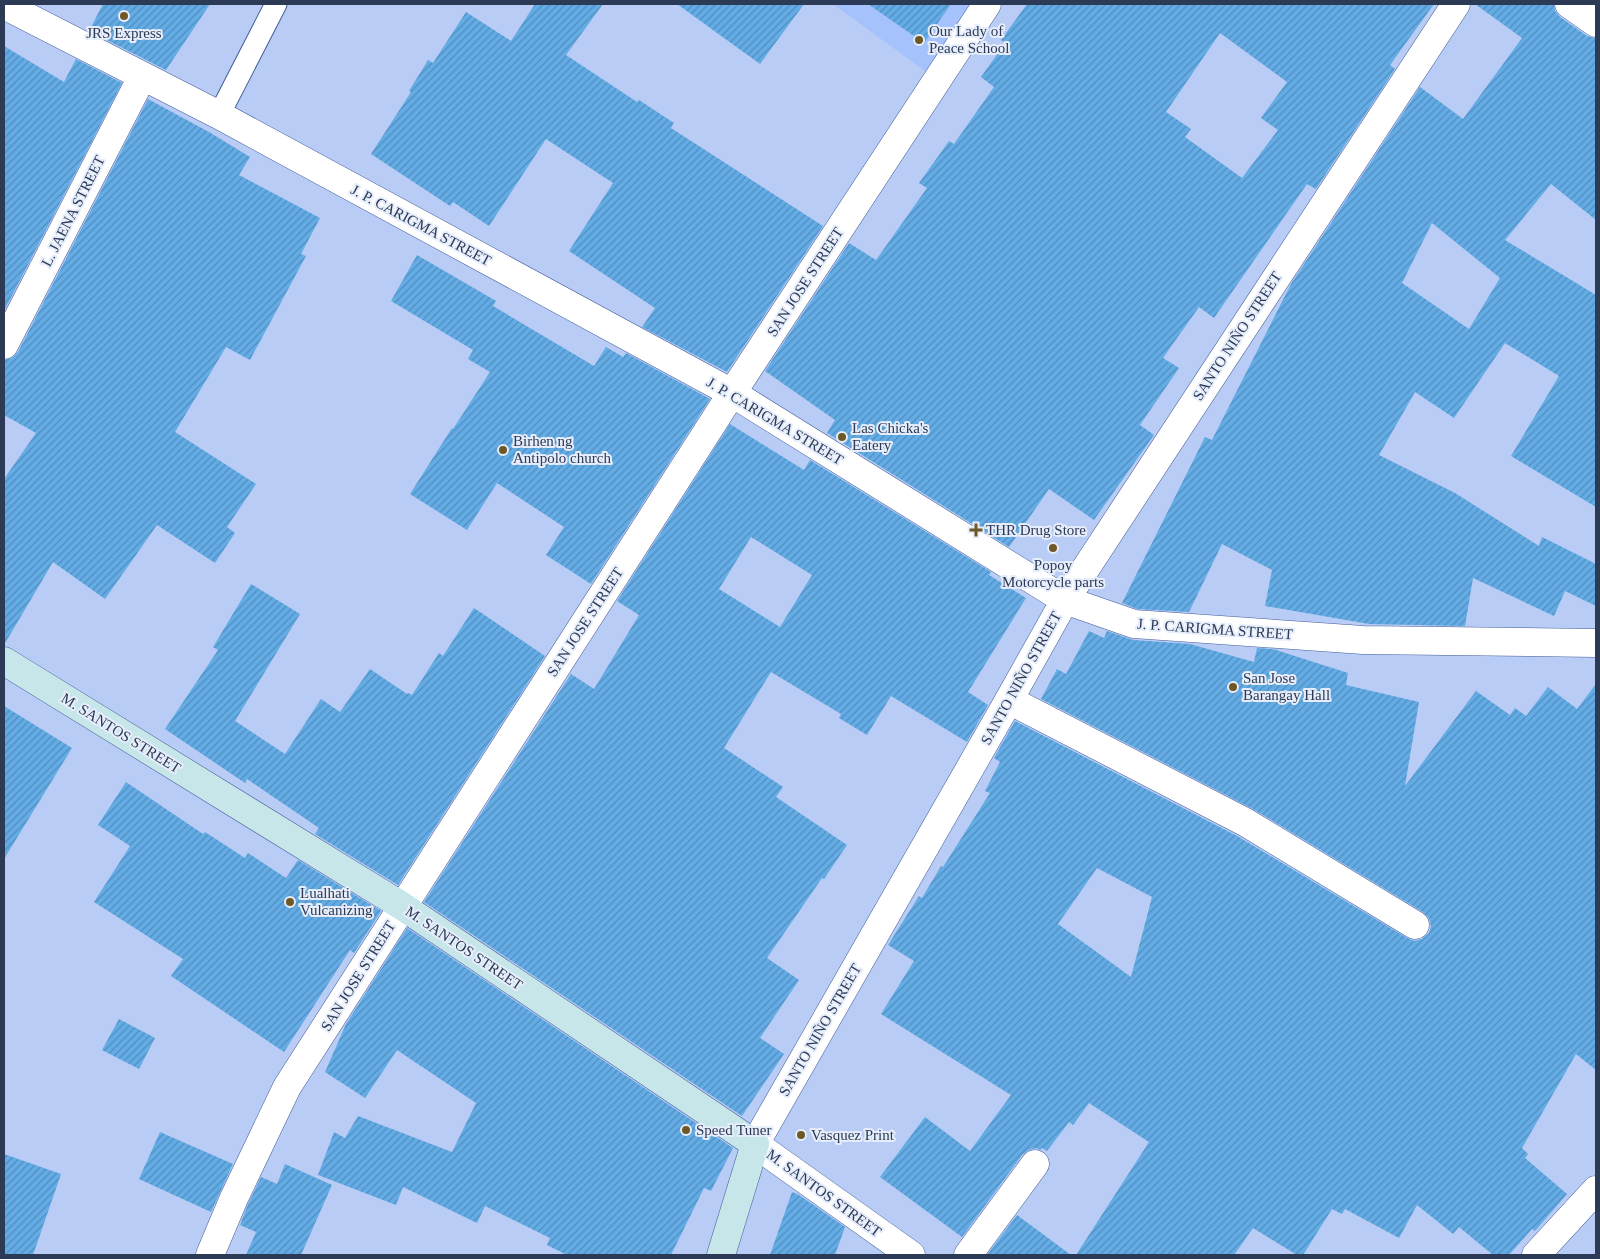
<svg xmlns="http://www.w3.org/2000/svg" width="1600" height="1259" viewBox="0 0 1600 1259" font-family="Georgia,serif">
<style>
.built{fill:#a5c2fd}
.building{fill:url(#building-hatch);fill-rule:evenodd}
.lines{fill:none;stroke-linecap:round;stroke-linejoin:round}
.service-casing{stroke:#425d99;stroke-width:23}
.pedestrian-casing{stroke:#425d99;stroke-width:29}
.minor-casing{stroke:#425d99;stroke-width:29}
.tertiary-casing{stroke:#425d99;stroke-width:29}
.secondary-casing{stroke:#425d99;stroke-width:29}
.service{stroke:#fff;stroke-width:21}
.pedestrian{stroke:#fff;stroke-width:28}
.minor{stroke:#fff;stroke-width:28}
.tertiary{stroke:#fff;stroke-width:28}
.secondary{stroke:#c7e6ea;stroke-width:28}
.poi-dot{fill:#6e5828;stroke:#e6edfb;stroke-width:2}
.labels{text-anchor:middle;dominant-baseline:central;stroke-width:4;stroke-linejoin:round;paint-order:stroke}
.poi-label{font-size:15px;fill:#2d3a55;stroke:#e6edfb;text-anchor:start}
.street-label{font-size:15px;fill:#2d3a55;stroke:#e6edfb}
</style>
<defs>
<pattern id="building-hatch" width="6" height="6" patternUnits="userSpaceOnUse" patternTransform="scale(1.25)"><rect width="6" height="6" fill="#63ace6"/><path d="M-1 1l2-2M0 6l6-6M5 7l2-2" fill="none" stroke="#528dbd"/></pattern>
</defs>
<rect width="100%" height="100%" fill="#b8ccf5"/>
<!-- built -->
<path class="built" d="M833,4H979L932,76Z"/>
<!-- building -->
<path class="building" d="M103,4H210L166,70L89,31Z
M535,4H603L566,55L637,102L639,100L674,123L671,128L823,226L727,372L642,327L655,308L569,251L613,183L546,139L489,226L453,202L450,206L371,154L411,92L409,91L428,60L433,63L466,12L511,41Z
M677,4H804L760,64Z
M868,4H951L924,43Z
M1027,4H1434L1390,65L1395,69L1316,189L1307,184L1214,318L1199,307L1163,358L1179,368L1140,425L1154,435L1094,520L1049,489L1009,547L827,433L835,420L765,371L849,243L876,260L927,188L919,183L949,141L954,144L994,87L981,77L1005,43L1001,40ZM1220,33L1287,82L1261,118L1278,130L1242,178L1185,137L1191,129L1166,112Z
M1475,4H1554L1555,11L1560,17L1587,36L1596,38V220L1551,184L1505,240L1596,295V507L1511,456L1559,376L1505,343L1454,418L1415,392L1379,455L1455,493L1539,546L1542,537L1596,564V606L1565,591L1554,616L1473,578L1465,626L1369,624L1265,606L1272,570L1222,544L1189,612L1137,609L1122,603L1205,437L1212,440L1291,284L1420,87L1463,119L1522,38ZM1432,223L1500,278L1469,329L1402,283Z
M4,46L64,82L76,59L122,83L4,311Z
M148,99L209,132L250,157L239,175L320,218L301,254L306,256L250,360L226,347L175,432L256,484L227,527L235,533L215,563L157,525L105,599L53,562L4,645V479L36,433L4,415V360L12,358L18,352Z
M417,255L496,301L493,306L594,366L606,347L623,357L626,353L710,399L591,584L546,555L564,527L497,483L467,530L410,494L452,428L453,429L490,372L468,359L473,350L391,301Z
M730,424L804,470L810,460L991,572L989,575L1026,598L968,692L988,705L967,742L891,696L867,735L839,718L841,714L771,672L724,748L783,787L776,797L847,845L824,879L822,878L767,958L799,980L760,1038L784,1054L742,1116L424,902L571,674L594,689L639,615L617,601ZM751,537L812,575L780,627L719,589Z
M251,584L300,614L235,721L285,754L321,699L340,712L370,669L407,694L408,693L412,695L439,653L443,656L474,608L545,656L398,885L315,834L319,828L247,779L245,783L165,729L218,650L213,647Z
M1089,631L1104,638L1107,631L1133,640L1190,644L1254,662L1257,648L1273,649L1348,673L1346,685L1419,702L1405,786L1476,691L1510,715L1515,708L1526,716L1548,687L1577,709L1596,684V1070L1576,1054L1522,1148L1528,1154L1525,1158L1567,1194L1535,1231L1532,1229L1509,1255H1493L1459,1227L1453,1234L1417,1205L1399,1238L1345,1209L1342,1214L1332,1209L1303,1255H1297L1253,1228L1234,1255H1076L1149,1142L1089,1103L1073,1125L1069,1122L1047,1151L1042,1148L1040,1150L1036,1148L1029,1150L1022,1155L962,1237L880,1177L925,1117L970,1151L1011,1095L881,1014L914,961L888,945L919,896L922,898L941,866L943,867L990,793L985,791L1000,762L994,758L1015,721L1237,836L1407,938L1414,941L1422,939L1429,933L1431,926L1429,918L1423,912L1253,809L1041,699L1057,669L1066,674ZM1097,868L1152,897L1131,977L1058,924Z
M4,706L72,748L4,859Z
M126,782L203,834L205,832L245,858L248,853L286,878L298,860L381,911L354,953L350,950L284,1052L171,976L183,959L94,902L130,846L98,825Z
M407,928L733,1148L711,1191L704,1188L671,1255H567L547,1245L550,1238L485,1206L477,1223L403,1187L396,1205L318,1175L334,1132L345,1138L358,1116L452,1152L476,1103L397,1050L365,1098L325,1072L346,1024Z
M119,1019L155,1038L139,1069L102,1050Z
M160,1132L233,1164L211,1212L139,1179Z
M4,1154L61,1174L33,1255H4Z
M285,1164L332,1185L301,1255H246L256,1232L240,1225L248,1204L261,1177L277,1184Z
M792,1192L799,1195L845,1227L835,1255H770Z
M1017,1215L1071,1255H987Z"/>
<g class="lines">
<!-- service casing -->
<g class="service-casing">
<path id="service" d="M219,115L276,4"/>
</g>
<!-- pedestrian casing -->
<g class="pedestrian-casing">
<path id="pedestrian" d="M1536,1255L1596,1190"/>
</g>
<!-- minor casing -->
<g class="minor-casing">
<path id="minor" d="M1569,4L1596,23
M4,5L219,115L732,393L1065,600L1134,624L1363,640L1596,643
M4,345L142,77
M1009,700L1245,822L1415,925
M968,1255L1035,1164"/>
</g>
<!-- tertiary casing -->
<g class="tertiary-casing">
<path id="tertiary" d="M210,1255L234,1198L287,1087L732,393L987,4
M911,1255L755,1144L1009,700L1065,600L1456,4"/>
</g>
<!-- secondary casing -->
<g class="secondary-casing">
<path id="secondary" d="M4,661L402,906L755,1144L721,1255"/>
</g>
<!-- service -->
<use href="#service" class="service"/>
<!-- pedestrian -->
<use href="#pedestrian" class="pedestrian"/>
<!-- minor -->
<use href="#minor" class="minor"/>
<!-- tertiary -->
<use href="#tertiary" class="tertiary"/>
<!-- secondary -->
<use href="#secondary" class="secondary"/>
</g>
<!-- markers -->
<g class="poi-dot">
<circle cx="124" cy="16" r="5"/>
<circle cx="919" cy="40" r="5"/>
<circle cx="842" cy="437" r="5"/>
<circle cx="503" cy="450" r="5"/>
<path d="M973.5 522.5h5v5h5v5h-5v5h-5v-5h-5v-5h5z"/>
<circle cx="1053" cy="548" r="5"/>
<circle cx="1233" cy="687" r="5"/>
<circle cx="290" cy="902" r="5"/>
<circle cx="686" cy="1130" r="5"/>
<circle cx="801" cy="1135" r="5"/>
</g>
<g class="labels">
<!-- poi labels -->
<g class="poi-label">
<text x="929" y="31">Our Lady of<tspan x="929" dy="17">Peace School</tspan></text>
<text x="124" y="33" text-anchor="middle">JRS Express</text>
<text x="852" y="428">Las Chicka's<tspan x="852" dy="17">Eatery</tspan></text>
<text x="513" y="441">Birhen ng<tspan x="513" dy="17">Antipolo church</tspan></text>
<text x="986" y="530">THR Drug Store</text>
<text x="1053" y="565" text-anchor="middle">Popoy<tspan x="1053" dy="17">Motorcycle parts</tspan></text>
<text x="1243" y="678">San Jose<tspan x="1243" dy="17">Barangay Hall</tspan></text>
<text x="300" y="893">Lualhati<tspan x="300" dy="17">Vulcanizing</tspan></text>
<text x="696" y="1130">Speed Tuner</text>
<text x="811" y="1135">Vasquez Print</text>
</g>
<!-- street labels -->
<g class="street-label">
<text transform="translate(73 211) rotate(-63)">L. JAENA STREET</text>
<text transform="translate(421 225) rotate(28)">J. P. CARIGMA STREET</text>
<text transform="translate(805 282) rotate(-57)">SAN JOSE STREET</text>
<text transform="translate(1237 336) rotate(-57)">SANTO NIÑO STREET</text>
<text transform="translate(775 421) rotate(31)">J. P. CARIGMA STREET</text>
<text transform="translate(585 622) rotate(-57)">SAN JOSE STREET</text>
<text transform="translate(1215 629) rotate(4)">J. P. CARIGMA STREET</text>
<text transform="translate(1021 678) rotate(-61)">SANTO NIÑO STREET</text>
<text transform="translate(121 733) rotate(32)">M. SANTOS STREET</text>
<text transform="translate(464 948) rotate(34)">M. SANTOS STREET</text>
<text transform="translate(358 976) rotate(-58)">SAN JOSE STREET</text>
<text transform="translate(820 1030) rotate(-60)">SANTO NIÑO STREET</text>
<text transform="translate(824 1193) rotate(36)">M. SANTOS STREET</text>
</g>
</g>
<!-- border -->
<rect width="1600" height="1259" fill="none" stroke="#2d3a55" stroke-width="10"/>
</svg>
